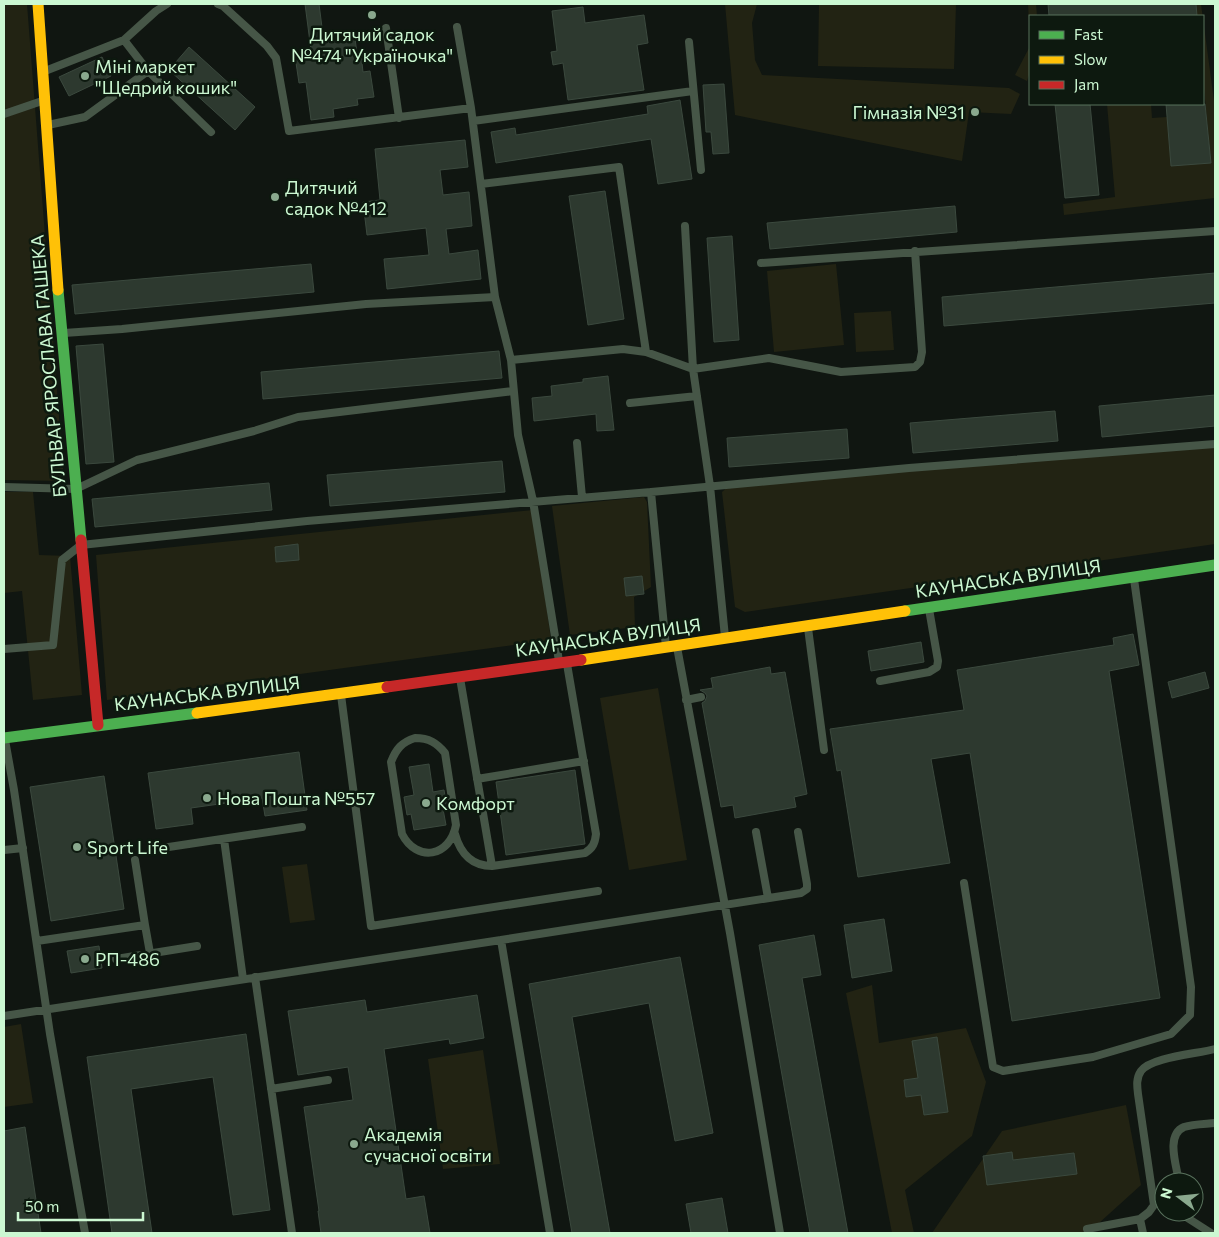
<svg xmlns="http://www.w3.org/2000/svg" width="1219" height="1237" viewBox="0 0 1219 1237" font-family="Commissioner,sans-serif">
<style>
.green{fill:#222313}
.building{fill:#2d392f;stroke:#3b493e}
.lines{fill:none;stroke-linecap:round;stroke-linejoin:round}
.lane{stroke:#465647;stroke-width:8}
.fast{stroke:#4caf50;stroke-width:11}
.slow{stroke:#ffc107;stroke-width:11}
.jam{stroke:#c62828;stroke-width:11}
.poi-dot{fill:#8aa98e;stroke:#0d190f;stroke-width:2}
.labels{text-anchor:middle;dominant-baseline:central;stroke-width:5;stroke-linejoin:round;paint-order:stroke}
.poi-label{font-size:18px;fill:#ccf8d2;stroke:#0d190f;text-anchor:start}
.street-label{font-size:18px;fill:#ccf8d2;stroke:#0d190f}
</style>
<rect width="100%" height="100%" fill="#101611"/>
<!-- green -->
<path class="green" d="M4,4H27L64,481L4,480Z
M725,4H757L752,23L755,60L762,75L1009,88L1020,94L1011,114L969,112L962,161L735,115Z
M819,4H956L954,69L818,66Z
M1028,4H1036L1037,16H1030V42Z
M1196,4H1201L1215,108V198L1064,215L1063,204L1115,197L1107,104H1151L1152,118L1167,117L1171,165L1211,163L1203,78V16H1197Z
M1030,46V72L1027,81L1015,75Z
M836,264L844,345L774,352L767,271Z
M891,311L894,350L856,352L854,313Z
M1215,447V544L745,612L735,607L722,492L730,485Z
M4,492H33L39,555L70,556L82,695L33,700L22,591L4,593Z
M644,497L647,502L651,587L634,597L635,627L570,635L552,506Z
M533,510L551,640L107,700L96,555Z
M658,688L687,860L629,870L600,698Z
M307,864L315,920L290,923L282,867Z
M872,985L879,1043L966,1028L986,1082L972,1136L905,1190L914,1233H892L846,993Z
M21,1024L33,1103L4,1107V1027Z
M483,1050L500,1164L443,1169L428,1059Z
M1126,1105L1141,1185L1088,1233H932L1002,1131Z"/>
<!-- building -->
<path class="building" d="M305,4H319L324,43L355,38L357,54H361L363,72L370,71L374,97L357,99L358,105L333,109L334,117L311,120L306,82L299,83L295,56L310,54V50H311Z
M1048,4H1196L1197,16H1049Z
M583,7L585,23L644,15L648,43L637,45L644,90L568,100L563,63L553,65L551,52L557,51L552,11Z
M189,47L255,107L235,130L169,70Z
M102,57L111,76L69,96L59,77Z
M724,84L729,153L713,154L711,132H706L703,85Z
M680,100L692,179L658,184L651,139L496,163L491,132L515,128L516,135L648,114L647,106Z
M1055,104H1090L1099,195L1065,198Z
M1166,104H1205L1211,163L1171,166Z
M465,140L468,167L440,170L443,195L469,192L472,226L446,229L449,254L478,250L481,279L387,289L384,259L429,255L426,228L367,235L363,202L380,200L375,149Z
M605,191L624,319L588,325L569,196Z
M955,206L957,232L770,249L767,223Z
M732,236L739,340L714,342L707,238Z
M311,264L314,292L75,314L72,285Z
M1215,273V303L944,326L942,297Z
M103,344L114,462L86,464L76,346Z
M499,351L502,378L263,399L261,372Z
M608,376L614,430L597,431L596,414L534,421L532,398L552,396L551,386L583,382V379Z
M1215,395V426L1102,437L1099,406Z
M1055,411L1058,441L913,453L910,423Z
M847,429L849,458L729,467L727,438Z
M502,461L505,492L330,506L327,475Z
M269,483L272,510L95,527L92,499Z
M298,544L299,560L276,562L275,547Z
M642,576L644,594L626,596L624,578Z
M1133,634L1139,665L1109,671L1160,998L1012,1021L970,753L931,759L950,863L858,877L841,770L837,771L830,729L964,710L957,670L1114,645L1113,638Z
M921,642L924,662L871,671L868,651Z
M770,667L771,674L785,672L807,794L794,797L796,807L735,818L733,805L721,807L702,703L705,701L707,696L705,693L700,690L713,688L711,678Z
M1205,672L1209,688L1172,698L1168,682Z
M299,752L307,810L265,816L262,798L191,808L193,824L156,829L148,773Z
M429,764L433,792L444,790L447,808L443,809L446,825L414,830L411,814L407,815L404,797L414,795L409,767Z
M575,770L585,844L506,855L496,782Z
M104,776L124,909L51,921L30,787Z
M884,919L892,971L852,978L844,925Z
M814,935L821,975L802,978L848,1233H810L759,945Z
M99,946L102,968L71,973L67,951Z
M680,957L713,1133L675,1141L649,1003L572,1017L610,1233H572L529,984Z
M477,995L484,1038L450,1044L449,1039L384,1049L406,1199L424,1196L430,1233H321L318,1211H319L304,1107L353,1100L348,1067L298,1075L288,1011L365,1000L367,1012Z
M246,1034L270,1210L233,1215L213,1077L131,1089L152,1233H112L87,1057Z
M937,1037L948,1112L924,1115L921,1095L906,1097L904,1080L918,1078L912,1041Z
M25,1127L41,1233H4V1131Z
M1012,1152L1013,1160L1074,1153L1077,1174L987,1185L983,1156Z
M722,1198L728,1233H691L686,1204Z"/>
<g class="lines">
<!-- lane -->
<path class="lane" d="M218,4L223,6L267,46L276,58L289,131L471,108
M457,27L471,108L495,297L511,360L518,435L533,501L559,661
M386,28L399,118
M689,42L701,170
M45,71L124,40
M148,71L211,132
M4,114L42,101
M473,121L693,91
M48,125L85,117L148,71L124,40L156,11L167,4
M481,184L619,167L646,352
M685,226L693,369L710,486L725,637
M761,263L1215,231
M64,333L122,329L366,304L495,297
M511,360L623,349L646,352L693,369L769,358L841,372L915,367L920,362L922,352L915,251
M630,403L697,396
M577,443L582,497
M4,487L76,489L137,460L254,431L298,417L513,391
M651,492L666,647
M808,628L824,750
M677,647L730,933L780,1233
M4,649L53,645L62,560L81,545L307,521L651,492L909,468L1215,444
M880,681L929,672L937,667L938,661L929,609
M341,695L371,926L598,891
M686,700L701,697
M415,738C429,738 437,743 445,753L456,825C450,857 417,863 402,834L391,762C396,749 402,742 415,738Z
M5,740L14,790L50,1034L85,1233
M477,779L584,761
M756,832L768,898
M455,834C460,852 471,866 492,866L460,678
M224,839L243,979
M162,848L302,827
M4,850L23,848
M135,860L145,925
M492,866L585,853C593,848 595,843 596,834L567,664
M964,883L993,1067L1003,1071L1093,1057L1171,1034L1190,1015L1191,987L1134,579
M37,941L145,925L150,953
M116,959L197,946
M255,977L292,1233
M4,1016L501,940
M271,1089L328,1080
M1179,1182C1177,1167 1165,1135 1184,1127C1193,1124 1206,1124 1215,1123
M1184,1212L1186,1217L1211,1233
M1140,1219L1143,1233
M1087,1229L1140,1219L1149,1212L1154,1205L1138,1094C1137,1086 1136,1078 1141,1071C1151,1057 1197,1054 1215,1049
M550,1233L501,940L801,893L807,889V884L798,832"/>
<!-- fast -->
<path class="fast" d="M58,290L81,540
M905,611L1215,565
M4,738L197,713"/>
<!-- slow -->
<path class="slow" d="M38,4L58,290
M581,660L905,611
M197,713L387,687"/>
<!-- jam -->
<path class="jam" d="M81,540L98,725
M387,687L581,660"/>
</g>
<!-- markers -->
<g class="poi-dot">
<circle cx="372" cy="15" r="5"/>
<circle cx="85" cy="76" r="5"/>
<circle cx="975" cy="112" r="5"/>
<circle cx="275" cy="197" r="5"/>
<circle cx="207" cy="798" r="5"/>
<circle cx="426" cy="803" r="5"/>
<circle cx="77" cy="847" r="5"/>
<circle cx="85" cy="959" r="5"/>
<circle cx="354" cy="1144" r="5"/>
</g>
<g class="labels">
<!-- poi labels -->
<g class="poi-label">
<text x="372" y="34" text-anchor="middle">Дитячий садок<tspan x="372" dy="21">№474 "Україночка"</tspan></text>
<text x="95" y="66">Міні маркет<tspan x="95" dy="21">"Щедрий кошик"</tspan></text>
<text x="965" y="112" text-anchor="end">Гімназія №31</text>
<text x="285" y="187">Дитячий<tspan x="285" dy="21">садок №412</tspan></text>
<text x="217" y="798">Нова Пошта №557</text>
<text x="436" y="803">Комфорт</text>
<text x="87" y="847">Sport Life</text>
<text x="95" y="959">РП-486</text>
<text x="364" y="1134">Академія<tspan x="364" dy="21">сучасної освіти</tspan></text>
</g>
<!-- street labels -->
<g class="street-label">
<text transform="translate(48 366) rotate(-95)">БУЛЬВАР ЯРОСЛАВА ГАШЕКА</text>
<text transform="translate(1008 578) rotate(-8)">КАУНАСЬКА ВУЛИЦЯ</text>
<text transform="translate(608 637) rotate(-8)">КАУНАСЬКА ВУЛИЦЯ</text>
<text transform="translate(207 693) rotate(-7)">КАУНАСЬКА ВУЛИЦЯ</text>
</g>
</g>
<!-- border -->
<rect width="1219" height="1237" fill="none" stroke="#ccf8d2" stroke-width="10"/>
<!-- legend -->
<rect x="1029" y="15" width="175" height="90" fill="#0d190f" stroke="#59725d"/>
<rect x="1039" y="31" width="25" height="8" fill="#4caf50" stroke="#59725d"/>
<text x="1074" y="40" font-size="15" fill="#ccf8d2">Fast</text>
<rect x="1039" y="56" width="25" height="8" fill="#ffc107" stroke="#59725d"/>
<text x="1074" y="65" font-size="15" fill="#ccf8d2">Slow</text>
<rect x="1039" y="81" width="25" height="8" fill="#c62828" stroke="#59725d"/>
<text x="1074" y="90" font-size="15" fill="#ccf8d2">Jam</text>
<!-- north arrow -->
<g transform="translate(1179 1197) rotate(286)"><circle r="24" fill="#0d190f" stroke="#59725d"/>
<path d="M0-4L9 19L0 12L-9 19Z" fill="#8aa98e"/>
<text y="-8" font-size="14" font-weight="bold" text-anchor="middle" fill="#ccf8d2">N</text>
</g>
<!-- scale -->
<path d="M18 1212v8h125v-8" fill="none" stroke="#ccf8d2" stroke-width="2.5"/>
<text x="25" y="1212" font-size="15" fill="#ccf8d2" stroke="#0d190f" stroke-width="4" paint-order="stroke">50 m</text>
</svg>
